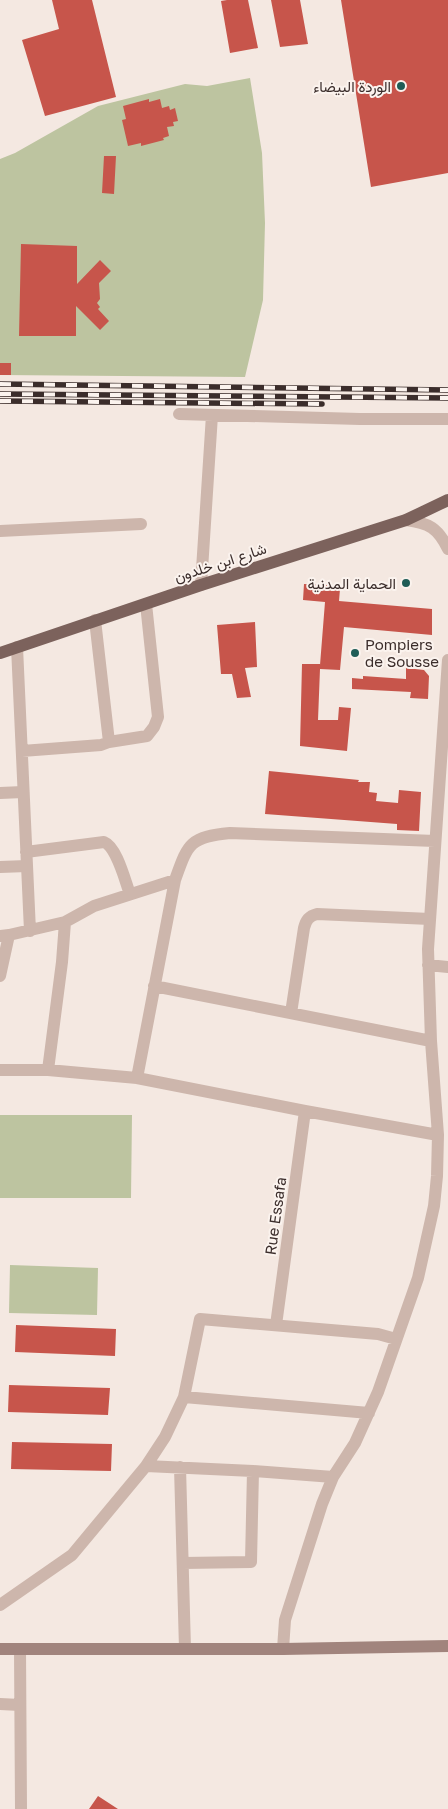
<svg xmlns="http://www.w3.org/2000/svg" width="448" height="1809" viewBox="0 0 448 1809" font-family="'Golos Text',Vazirmatn,sans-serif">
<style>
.green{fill:#bdc4a0}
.building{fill:#c7554b}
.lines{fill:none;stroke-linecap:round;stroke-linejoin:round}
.street{stroke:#cdb6ac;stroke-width:12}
.secondary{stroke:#a1847d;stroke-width:12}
.primary{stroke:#7c625c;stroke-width:12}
.rail-casing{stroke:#3b2d2b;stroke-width:5.5}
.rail{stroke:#fbf3ee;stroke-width:4;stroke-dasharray:11;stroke-linecap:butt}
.poi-dot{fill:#1f5d57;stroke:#fbf3ee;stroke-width:2}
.labels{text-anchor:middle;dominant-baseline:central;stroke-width:4;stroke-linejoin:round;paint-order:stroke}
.poi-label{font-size:15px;fill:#3b2d2b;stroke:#fbf3ee;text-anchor:end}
.street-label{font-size:15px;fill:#3b2d2b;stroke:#fbf3ee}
</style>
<rect width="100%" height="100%" fill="#f4e8e1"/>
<!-- green -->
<path class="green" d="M250,78L262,153L265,223L263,300L245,377L0,375V159L15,153L98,106L185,84L207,86Z
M0,1115H132L131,1198H0Z
M10,1265L98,1268L97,1315L9,1313Z"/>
<!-- building -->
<path class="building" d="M52,0H92L116,97L45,116L22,40L59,29Z
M227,0H248L258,48L230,53L221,1Z
M271,0H300L308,44L280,47Z
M341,0H448V173L371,187Z
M149,99V102L160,99L162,108L169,106L170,110L175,108L178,121L173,122L174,126L167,127L169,136L163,138L164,140L141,146V143L128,146L122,120L126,119L123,106Z
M104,156H116L114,194L102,193Z
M21,244L77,246V284L100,260L111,271L99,283L100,299L97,303L100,307L98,309L109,321L100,330L76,306V336H19Z
M0,363H11V375H0Z
M304,584L327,585V588L340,589L339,601L432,609V635L344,627L340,670L320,669L318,720H338L339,707L351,708L347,751L300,746L302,664H320V665L325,602L303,600Z
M255,622L257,667L245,668L251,697L237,698L232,674H221L217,625Z
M406,668L424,670L429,676L428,699L410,698L411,692L352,689V678L363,679V676L406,679Z
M269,771L359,780L358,782H370L369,792L377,793L376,801L398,803L399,790L421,792L419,831L397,830V824L265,814Z
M16,1325L116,1329L115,1356L15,1352Z
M9,1385L110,1388L108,1415L8,1412Z
M12,1442L112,1444L111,1471L11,1469Z
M98,1796L118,1809H89Z"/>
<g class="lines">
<!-- street -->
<path class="street" d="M179,414L360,419H448
M406,520C429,523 438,528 448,549
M0,531L141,524
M201,585L212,415
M17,647L30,931
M109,742L147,736L154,727L158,717L146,604
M22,751L101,745L109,742L95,620
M0,793L23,792
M26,852L104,842C117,847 125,881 130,894
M0,867L27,866
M0,936L9,935L65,922L94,906L175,880
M428,965L448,967
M0,976L9,935
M154,986L431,1041
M291,1013L304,928C306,920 309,916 317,914L430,919
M0,1070H48L62,962L65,922
M48,1070L137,1078L305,1111L438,1135
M137,1078L175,880C188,844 189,837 230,833L435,841
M276,1325L305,1111
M184,1397L369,1413
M146,1466L253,1471L333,1477
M180,1467L185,1649
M183,1563L251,1562L253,1471
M0,1605L72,1555L146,1466L165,1437L184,1397L200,1319L378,1334L396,1339
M20,1649L21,1809
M283,1649L285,1620L322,1504L333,1477L355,1443L378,1392L418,1278L434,1206L437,1176L438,1135L431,1041L428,949L448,660
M0,1704L20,1705"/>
<!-- secondary -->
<path class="secondary" d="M0,1649H283L448,1646"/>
<!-- primary -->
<path class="primary" d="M0,653L201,585L406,520L448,500"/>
<!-- rail casing -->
<g class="rail-casing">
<path id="rail" d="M0,384L448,390
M0,394L448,398
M0,401L322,404"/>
</g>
<!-- rail -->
<use href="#rail" class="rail"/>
</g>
<!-- markers -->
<g class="poi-dot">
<circle cx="401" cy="86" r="5"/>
<circle cx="406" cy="583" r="5"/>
<circle cx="355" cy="653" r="5"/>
</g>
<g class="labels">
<!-- poi labels -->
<g class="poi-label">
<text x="391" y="86">الوردة البيضاء</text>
<text x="396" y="583">الحماية المدنية</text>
<text x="365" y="644" text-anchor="start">Pompiers<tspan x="365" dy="17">de Sousse</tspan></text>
</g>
<!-- street labels -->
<g class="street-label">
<text transform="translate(220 562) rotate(-18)">شارع ابن خلدون</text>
<text transform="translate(275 1216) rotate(-82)">Rue Essafa</text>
</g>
</g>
</svg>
